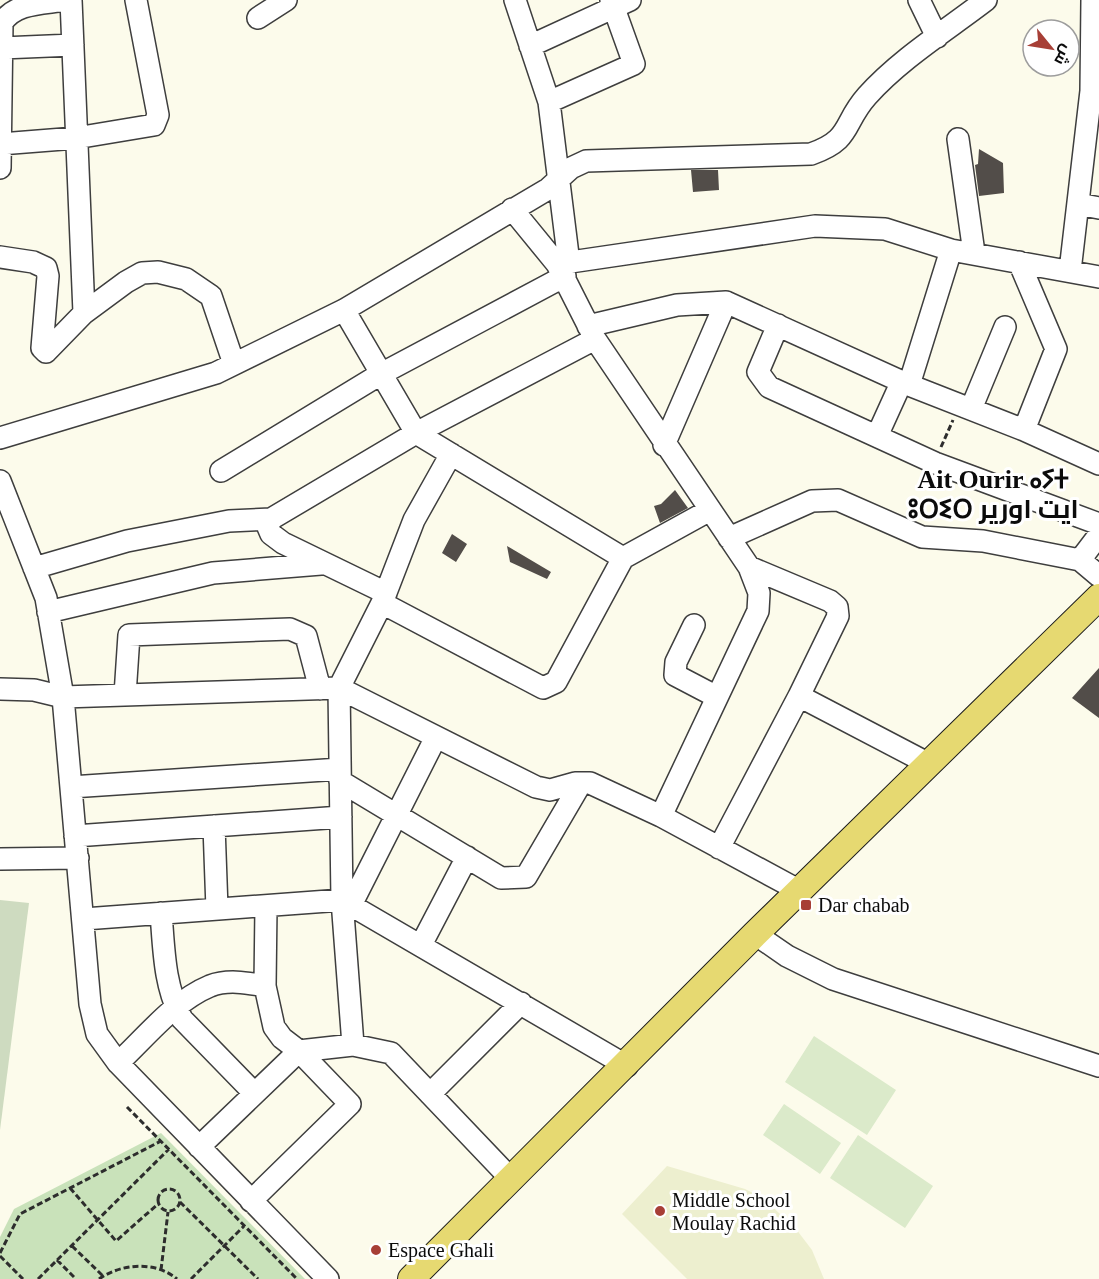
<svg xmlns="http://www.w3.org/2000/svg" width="1099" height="1279" viewBox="0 0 1099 1279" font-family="'Times New Roman',Cairo,'Noto Sans Tifinagh',serif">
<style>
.farmland{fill:#edefcf}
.green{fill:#c9e2ba}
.cemetery{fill:#cedbc0}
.pitch{fill:#dbeaca}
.building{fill:#524d49}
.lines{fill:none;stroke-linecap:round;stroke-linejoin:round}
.minor-casing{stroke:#3e3e3e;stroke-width:24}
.major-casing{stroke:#1c1c1c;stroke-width:28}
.path{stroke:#2d2d2d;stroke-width:3;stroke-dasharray:6 3;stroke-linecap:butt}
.minor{stroke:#fff;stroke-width:21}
.major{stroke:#e6d971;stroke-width:26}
.poi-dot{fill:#a73f36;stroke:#fff;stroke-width:2}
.labels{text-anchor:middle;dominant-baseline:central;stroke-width:6;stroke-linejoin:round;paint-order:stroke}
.poi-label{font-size:20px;fill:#0b0b0b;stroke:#fff;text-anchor:start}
.district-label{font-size:26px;font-weight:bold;fill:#0b0b0b;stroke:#fff}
</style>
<rect width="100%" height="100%" fill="#fcfbeb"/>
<!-- farmland -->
<path class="farmland" d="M667,1166L745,1189L763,1198L796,1229L812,1250L824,1279H687L622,1214Z"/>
<!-- green -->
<path class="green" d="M161,1133L305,1279H0V1237L14,1209Z"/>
<!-- cemetery -->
<path class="cemetery" d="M0,900L29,903L0,1130Z"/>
<!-- pitch -->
<path class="pitch" d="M814,1036L896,1090L867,1135L785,1082Z
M784,1104L841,1143L820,1174L763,1135Z
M858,1135L933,1186L905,1228L830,1178Z"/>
<!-- building -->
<path class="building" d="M979,149L1003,163L1004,193L979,196L975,165L978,164Z
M691,170H718L719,190L693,192Z
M675,490L688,508L660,523L654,506L661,504Z
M452,534L467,544L456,562L442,553Z
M507,546L551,572L547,579L510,562Z
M1099,668V718L1072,698Z"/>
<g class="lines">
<!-- minor casing -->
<g class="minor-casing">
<path id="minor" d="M71,0L84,313
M515,0L549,102L569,263
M919,0L937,37
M258,18L286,0
M530,46L630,0
M2,48L73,45
M549,102L634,64L611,0
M958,139L974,253
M0,144L76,138L154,125L158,115L136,0
M0,168L2,23C15,2 44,4 66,0
M1078,204L1099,208
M512,209L557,264L595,339L749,567L759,593L758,611L661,816
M0,257L33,262L46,268L48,276L42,348L46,352L84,313L126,282L142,273L158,272L186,279L211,296L234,364
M1019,262L1056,349L1024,430
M557,264L815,226L885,229L951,250L1099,277
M1070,271L1091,91L1092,0
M344,310L416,433L623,558
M778,325L758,372L769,387L935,463L1099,524
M588,326L677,305L726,302L909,385L1024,430L1099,464
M909,385L951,250
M971,409L1005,327
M877,436L902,381
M0,438L216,373L344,310L548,189L571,168L586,161L811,154C853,139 842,124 867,96C900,59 947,30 986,0
M664,445L726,302
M221,471L379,375L565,276
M0,481L46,598L63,697L90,1004L97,1034L118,1063L328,1279
M729,538L812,501L838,500L922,537L983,541L1080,560L1099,576
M1080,560L1099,535
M749,567L830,601L837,607L838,616L799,696L929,764
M34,568L127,541L229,521L271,519
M386,593L283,543L271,534L268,527L271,519L416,433L595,339
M382,603L414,520L451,454
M48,612L213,573L321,564
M694,625L676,662L675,675L717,697
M0,689L34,690L63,697L339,688L536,787L550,790L575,783H590L661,816L800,891
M125,695L129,635L290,629L306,636L320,689
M340,781L501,878L526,877L581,783
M71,787L340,769
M214,826L217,909
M75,836L341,817
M719,848L799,696
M0,859L78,858
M351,905L436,737
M161,913C164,950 164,986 182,1019L254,1093
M84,919L342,900L627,1066
M755,934L787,956L833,979L1099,1066
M421,945L467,857
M265,986L266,907
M353,1045L342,900L339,688L382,603L543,688L556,682L623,558L710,510
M118,1063C146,1037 174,1001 210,986C228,979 248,983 265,986L274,1027L282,1038L299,1051L350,1104L251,1201
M430,1094L521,1003
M199,1147L299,1051L353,1045L391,1053L512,1180"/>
</g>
<!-- major casing -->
<g class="major-casing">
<path id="major" d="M411,1279L755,934L1099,597"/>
</g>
<!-- path -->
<path class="path" d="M941,447L953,420
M127,1107L297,1279
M70,1188L116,1241L158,1204
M158 1200a11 11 0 1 1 22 0a11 11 0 1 1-22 0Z
M180,1202L258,1279
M72,1246L103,1276
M0,1253L20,1214L161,1141
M0,1256L23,1279
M57,1260L76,1279
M161,1270L168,1212
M38,1279L169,1149
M99,1279C122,1263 156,1261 177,1279
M191,1279L244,1226"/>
<!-- minor -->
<use href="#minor" class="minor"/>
<!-- major -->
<use href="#major" class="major"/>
</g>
<!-- markers -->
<g class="poi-dot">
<rect x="800" y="899" width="12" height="12" rx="3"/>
<circle cx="660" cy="1211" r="6"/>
<circle cx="376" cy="1250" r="6"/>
</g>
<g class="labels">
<!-- poi labels -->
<g class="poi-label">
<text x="818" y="905">Dar chabab</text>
<text x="672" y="1200">Middle School<tspan x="672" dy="23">Moulay Rachid</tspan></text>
<text x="388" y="1250">Espace Ghali</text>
</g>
<!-- district labels -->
<g class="district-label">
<text x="993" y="479">Ait Ourir ⴰⵢⵜ<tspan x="993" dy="30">ⵓⵔⵉⵔ ايت اورير</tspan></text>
</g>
</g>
<!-- north arrow -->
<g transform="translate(1051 48) rotate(120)"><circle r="28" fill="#ffffff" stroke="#9d9d9d" stroke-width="1.5"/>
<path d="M0-4.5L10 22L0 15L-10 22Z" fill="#a73f36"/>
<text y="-9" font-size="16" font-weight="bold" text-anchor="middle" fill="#0b0b0b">ش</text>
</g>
</svg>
